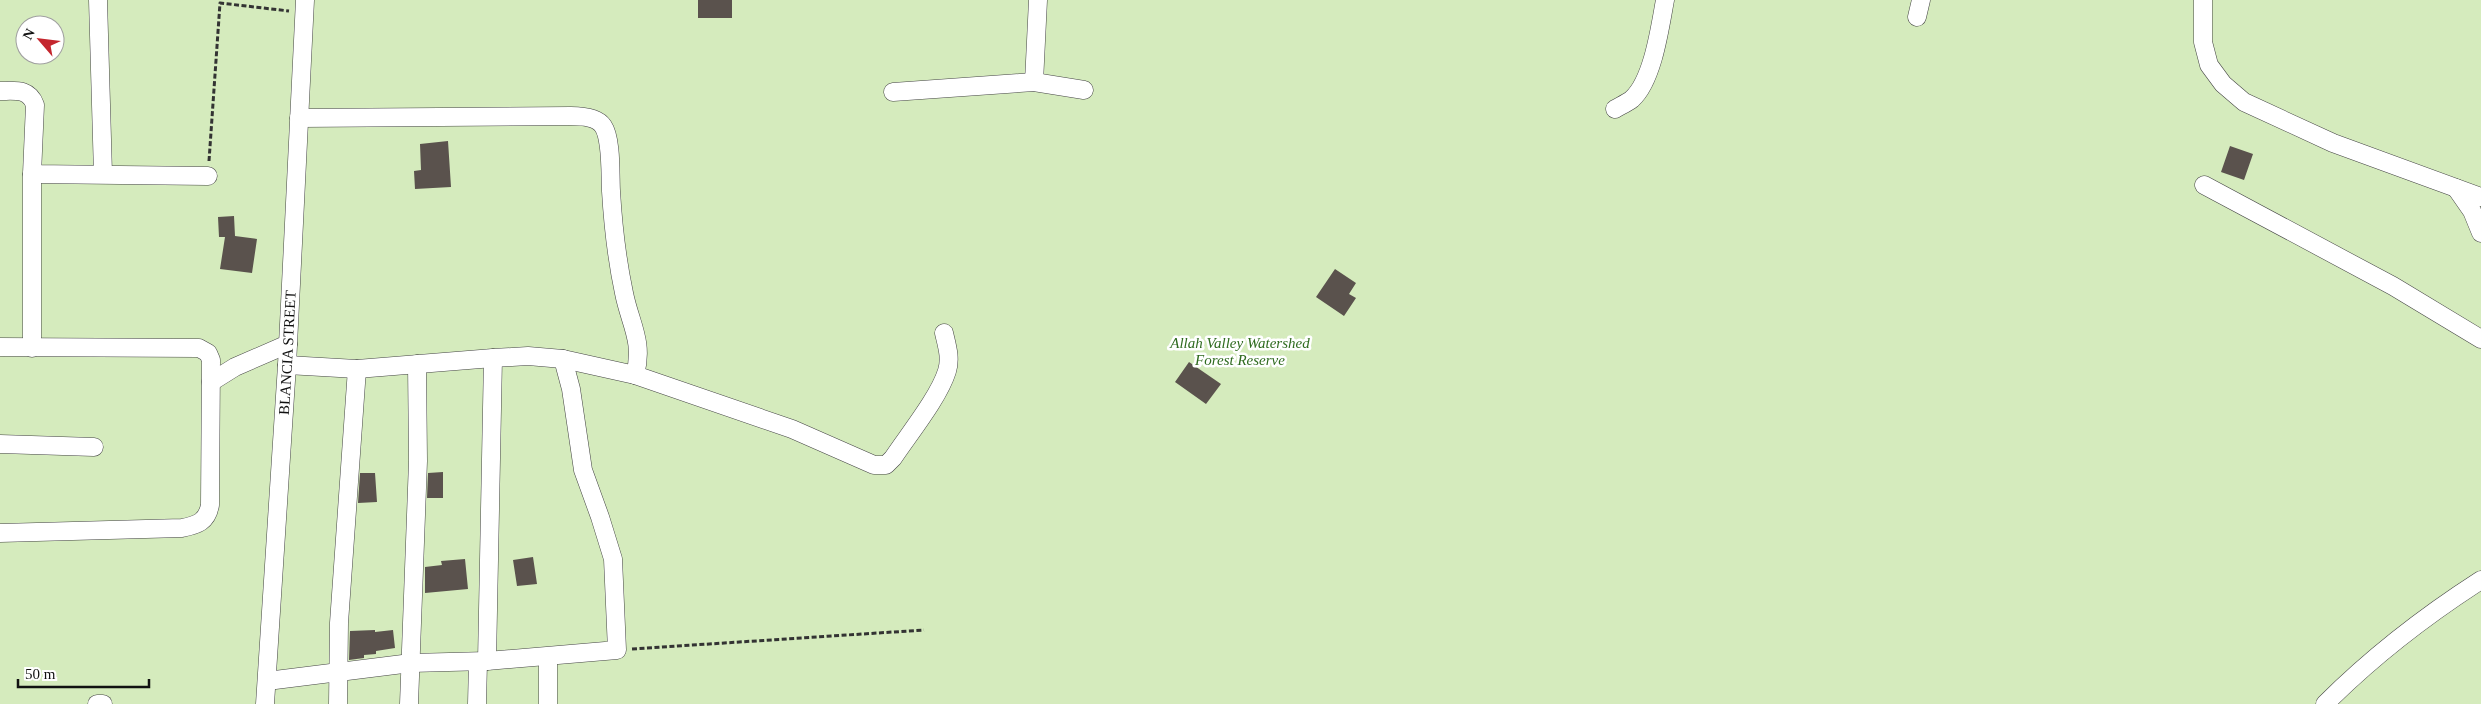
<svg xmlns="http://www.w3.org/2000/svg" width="2481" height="704" viewBox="0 0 2481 704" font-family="'Times New Roman',serif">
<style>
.green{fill:#d5ebbd;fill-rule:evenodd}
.building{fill:#5a524d}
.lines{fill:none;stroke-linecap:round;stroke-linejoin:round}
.minor-casing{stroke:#444;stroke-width:19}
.path{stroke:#333;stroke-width:3;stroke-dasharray:5 2.5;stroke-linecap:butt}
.minor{stroke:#fff;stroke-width:18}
.labels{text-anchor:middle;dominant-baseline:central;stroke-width:5;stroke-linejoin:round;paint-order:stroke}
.park-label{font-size:15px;font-style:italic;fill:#2f6b1f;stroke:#fff}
.street-label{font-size:15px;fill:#111;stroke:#fff}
</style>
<rect width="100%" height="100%" fill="#fffdf5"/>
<!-- green -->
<path class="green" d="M0,0H2481V704H0ZM25,25H55V55H25Z"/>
<!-- building -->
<path class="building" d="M698,0H732V18H698Z
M448,141L451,187L415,189L414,171L421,170L420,144Z
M2230,146L2253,154L2244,180L2221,172Z
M234,216L235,236L257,239L252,273L220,269L225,237H219L218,217Z
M1335,269L1356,283L1349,294L1356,298L1344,316L1316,297Z
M1189,362L1221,384L1206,404L1175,382Z
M443,472V498H427L428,473Z
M360,473H375L377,502L358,503Z
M533,557L537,584L517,586L513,560Z
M465,559L468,589L425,593V567L442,565L441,561Z
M375,630V632L393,630L395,648L376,651V654L364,655V658L349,660L350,631Z"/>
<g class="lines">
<!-- minor casing -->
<g class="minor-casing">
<g id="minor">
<path d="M98,0L103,174"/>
<path d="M2203,0V42L2209,65L2223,84L2244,102L2333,143L2481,197"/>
<path d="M1917,17L1921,0"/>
<path d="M1034,82L1038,0"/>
<path d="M0,91C15,91 29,88 35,105L32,174L208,176"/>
<path d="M893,92L1034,82L1084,90"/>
<path d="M1615,109C1620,106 1627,103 1632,99C1653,80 1660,27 1665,0"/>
<path d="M299,118L571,116C581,116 597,117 603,126C612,139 610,175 611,191C613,225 617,260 624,293C630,324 644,341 635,375"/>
<path d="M32,174V348"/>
<path d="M2204,185L2393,286L2481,339"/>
<path d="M2456,188L2472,211L2481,233"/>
<path d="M0,347L199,348L208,353L211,360L210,505C207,522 197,525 182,528L0,533"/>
<path d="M287,365L357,369L339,623L338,704"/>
<path d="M357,369L493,358L528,356L563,359L635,375L792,429L874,465H886L893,458C909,434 939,397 947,371C951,358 947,346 944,333"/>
<path d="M211,382L235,367L288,344"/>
<path d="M0,444L94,447"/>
<path d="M487,661L493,358"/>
<path d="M267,681L411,663L487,661L617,650L613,559L600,517L583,470L571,389L563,359"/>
<path d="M97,704H103"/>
<path id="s1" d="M265,704L287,365L305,0"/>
<path d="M409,704L418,461L417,364"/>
<path d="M477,704L478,662"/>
<path d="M548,704V657"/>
<path d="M2325,704C2372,657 2425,616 2481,580"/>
</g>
</g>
<!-- path -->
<path class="path" d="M209,161L220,3L289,11
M632,649L924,630"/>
<!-- minor -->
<use href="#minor" class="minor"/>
</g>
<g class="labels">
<!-- park labels -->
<g class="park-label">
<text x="1240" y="343">Allah Valley Watershed<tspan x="1240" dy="17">Forest Reserve</tspan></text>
</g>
<!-- street labels -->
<g class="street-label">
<text stroke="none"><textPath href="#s1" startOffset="352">BLANCIA STREET</textPath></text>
</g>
</g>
<!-- north arrow -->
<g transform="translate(40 40) rotate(298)"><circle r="24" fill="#ffffff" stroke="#a0a0a0"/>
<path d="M0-4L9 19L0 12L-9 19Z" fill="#c4262e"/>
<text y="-8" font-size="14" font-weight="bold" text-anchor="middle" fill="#111111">N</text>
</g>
<!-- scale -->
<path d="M18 679v8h131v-8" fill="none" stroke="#111111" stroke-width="2.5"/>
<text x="25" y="679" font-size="15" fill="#111111" stroke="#ffffff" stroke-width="4" paint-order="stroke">50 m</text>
</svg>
